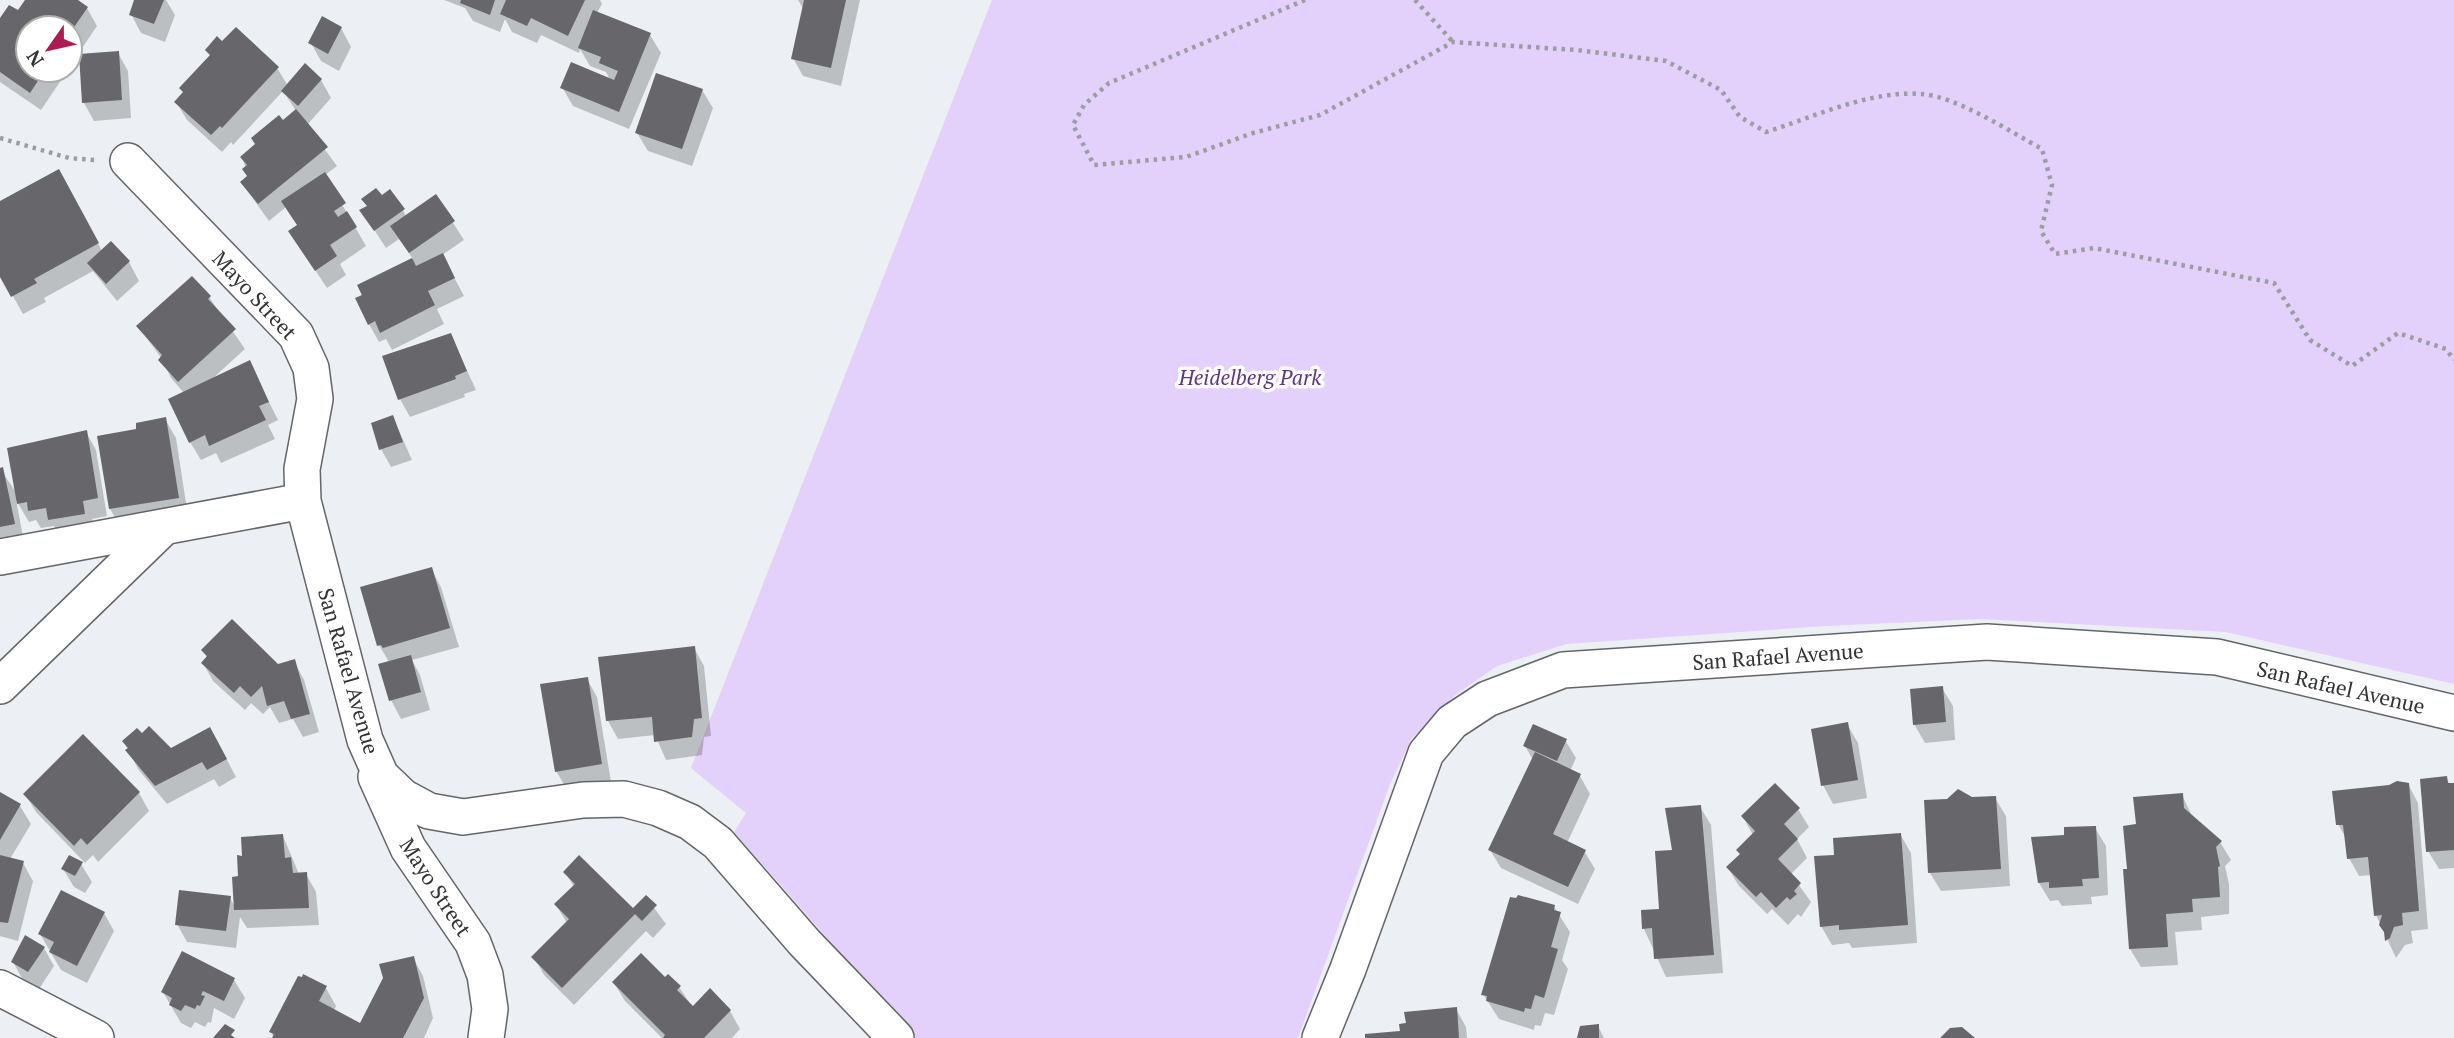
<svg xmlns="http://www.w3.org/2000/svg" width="2454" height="1038" viewBox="0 0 2454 1038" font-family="'PT Serif',serif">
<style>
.green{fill:#e3d0fb}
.shadow{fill:#0003}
.building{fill:#66666b}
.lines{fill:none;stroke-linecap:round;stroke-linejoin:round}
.minor-casing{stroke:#636569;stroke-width:38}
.path{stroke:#9b9da0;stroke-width:4.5;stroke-dasharray:3.5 5;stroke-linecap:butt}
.minor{stroke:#fff;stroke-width:35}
.labels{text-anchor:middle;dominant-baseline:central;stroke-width:7;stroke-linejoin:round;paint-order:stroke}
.street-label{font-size:21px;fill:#323335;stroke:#fff}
.park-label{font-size:21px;font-style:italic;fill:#603489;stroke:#fff}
</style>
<rect width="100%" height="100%" fill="#eceff3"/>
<!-- green -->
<path class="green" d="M992,0H2454V684L2226,632L1980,619L1825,626L1566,644L1497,666L1454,696L1412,738L1390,784L1298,1038H915L734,832L746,813L691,768Z"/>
<!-- shadow -->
<path class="shadow" d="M27,0H75L87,8L97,26L70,66V28H28V70H68L41,110L0,82V21L19,13Z
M136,0H166L175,15L165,42L141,33L131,14Z
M444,0H600L602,4L597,13L650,35L661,53L629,129L573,106L562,87L610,80L606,72L590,66L580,49L579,53L541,35L537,43L512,32L505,19L500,32L473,21L465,8Z
M798,0H860L841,86L803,76L793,58L804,10Z
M341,28L351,47L339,71L321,61L311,43Z
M222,44L277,68L288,86L321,80L331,98L307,125L337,166L325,175L366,246L340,264L346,275L327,288L301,249L298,226L286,207L269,221L242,183L249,177L242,157L296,111L283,91L233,145L231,142L222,152L187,120L176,102L211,57L207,50Z
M118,53L128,71L131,118L94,121L84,103Z
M702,90L713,108L692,166L648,151L637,133Z
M69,189L102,251L111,243L129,262L139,281L117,301L93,271L44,298L46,302L23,314L0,273V203Z
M436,196L464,240L442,255L464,296L437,309L444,324L392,350L386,339L379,342L369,324L359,286L413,259L399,239L386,248L362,211L381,198L403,210L406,216Z
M209,297L245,349L212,379L249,362L278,420L268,425L275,439L221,463L216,453L201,460L190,442L184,393L171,378L162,359L138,326Z
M451,336L476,390L464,394L465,397L410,417L400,399Z
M393,417L412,460L391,467L381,449Z
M165,419L176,438L188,516L121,527L110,509L99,437L138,431Z
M86,432L96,450L107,516L92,519L94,532L60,538L54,526L41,528L36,520L29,522L16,500L24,542L0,546V469L16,492Z
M431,569L441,587L459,647L412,660L420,675L430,710L401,719L391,700L389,662L379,645Z
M694,648L704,666L711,736L704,737L702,755L666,760L655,735L618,739L608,721L600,659Z
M203,651L277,666L294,661L304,680L319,732L303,737L293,719L279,723L270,707L263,714L251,703L245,710L213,681L203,663L207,658Z
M587,679L597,697L611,782L567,789L556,771Z
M1942,688L1953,706L1955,740L1925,743L1914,724Z
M1847,724L1858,743L1867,798L1833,804L1823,785Z
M83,737L139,793L149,811L98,862L93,855L85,863L36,812L25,794Z
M1565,740L1576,758L1570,771L1580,776L1590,794L1567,843L1584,851L1595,869L1578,904L1501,868L1490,850L1533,760L1525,746Z
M124,742L171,750L220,747L236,777L219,787L214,779L167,804L138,769Z
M2446,778L2450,785H2454V868L2439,869L2428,851Z
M2408,784L2418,803L2428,929L2411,931L2413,943L2405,945L2396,958L2376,915L2372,875L2359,876L2349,858L2347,840L2338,824Z
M0,794L20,806L31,824L10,859L23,863L33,881L18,941L0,936Z
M2182,795L2193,818L2220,842L2231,860L2225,866L2229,884V914L2201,917L2202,930L2175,932L2178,965L2141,967L2130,949L2129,870L2138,826Z
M1995,798L2006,816L2010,886L1941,891L1930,873Z
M1700,807L1711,825L1723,973L1666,977L1644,929L1643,912L1661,911L1674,851Z
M1798,809L1809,827L1797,839L1807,858L1791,874L1811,902L1801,917L1798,914L1788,925L1772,909L1767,914L1739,886L1728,868L1741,855L1753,835L1743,817Z
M2095,828L2106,846L2108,895L2091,897L2092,904L2062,906L2058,900L2050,901L2039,883L2066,837Z
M1900,834L1911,853L1917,943L1852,948L1849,943L1832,945L1821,926L1836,856Z
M283,836L299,874H306L316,892L319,925L247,928L240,917L236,948L187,942L177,924L230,898L236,909L244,857Z
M81,864L92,882L85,893L74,887L63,869Z
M565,872L633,910L646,897L666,924L653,938L646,931L574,1005L544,975L534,957L567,923L556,905L574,887Z
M1554,907L1570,932L1562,960L1568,969L1554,1015L1545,1013L1541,1026L1535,1025L1534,1030L1499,1019L1483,994Z
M104,913L114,931L87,983L61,970L40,934Z
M44,948L54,966L39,989L23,980L13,962Z
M413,958L423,976L433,1018L424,1038H274L271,1032L326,988L336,1006L334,1011L361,1025Z
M234,980L245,998L234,1019L214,1008L211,1023L208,1022L205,1027L195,1022L191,1028L181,1023L163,992Z
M665,980L679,987L693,1008L730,1011L740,1029L732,1038H662L625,1001L614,983Z
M1456,1009L1466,1027L1467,1038H1367L1402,1033Z
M1598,1026L1604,1038H1579Z"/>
<!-- building -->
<path class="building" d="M25,0H78L88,7L70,33V28H28V70H45L30,93L0,72V18L9,5L18,10Z
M134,0H164L154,24L129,15Z
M461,0H495L490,15L460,3Z
M506,0H585L568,36L531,18L527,26L500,14Z
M804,0H846L831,68L791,59Z
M593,10L651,33L619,112L560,88L571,62L614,80L618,71L599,63L601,57L578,48Z
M322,16L342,27L328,54L308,43Z
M236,27L279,67L222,128L220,126L211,135L174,102L183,92L179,88L210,55L205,50L217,36L222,41Z
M119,51L122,100L82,103L79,54Z
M305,63L322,79L298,106L281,91Z
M656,73L703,89L682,149L635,133Z
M296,109L328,147L258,204L240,182L247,176L242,169L247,165L240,157L255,144L251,138L279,115L283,120Z
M59,169L99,243L34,279L37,283L11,297L0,277V201Z
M325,172L346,203L334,211L338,217L347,211L357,227L330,245L337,256L315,271L288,231L297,225L281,201Z
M376,188L382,195L390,189L405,209L374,231L359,210L367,206L361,199Z
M436,194L455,221L409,253L390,226Z
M111,241L130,261L106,284L87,263Z
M443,253L455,278L428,291L435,305L380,333L375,321L368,325L355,298L362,295L357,285L412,258L416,266Z
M192,276L211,296L208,299L236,329L178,382L158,360L162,355L136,326Z
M451,333L467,371L455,376L456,379L398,400L382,356Z
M250,360L269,402L259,406L266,420L209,446L205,435L189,443L168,399Z
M393,415L403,442L379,450L371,423Z
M166,417L179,498L109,509L97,436L136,429V423Z
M87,430L98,498L83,501L85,514L48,520L46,508L28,511L27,502L17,504L7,448Z
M3,467L15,524L0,527V468Z
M432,567L450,628L383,648L381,645L377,646L360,587Z
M232,619L278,664L295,659L310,714L291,719L284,701L267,706L262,686L251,697L240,686L234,693L201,663L207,656L201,650Z
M695,646L702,718L694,719L692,737L654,742L652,717L606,721L598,657Z
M411,655L421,692L389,701L378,664Z
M588,677L602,764L555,772L540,684Z
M1943,686L1946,722L1913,725L1910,689Z
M1848,722L1858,780L1821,786L1811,729Z
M1533,724L1567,739L1557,761L1523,746Z
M149,726L171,748L210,727L227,759L207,770L202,762L155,786L125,750L128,748L122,741L137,728L142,733Z
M83,734L140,792L87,845L81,838L74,846L23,794Z
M1535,752L1581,774L1553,834L1586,850L1568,887L1488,850Z
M2447,776L2448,783H2454V850L2426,852L2420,779Z
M2397,781L2409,783L2419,911L2402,913L2403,925L2394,927L2390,938L2385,941L2384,932L2379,925L2382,915L2374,916L2368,857L2347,859L2343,825H2336L2332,791L2389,785Z
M1775,783L1800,808L1784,824L1798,839L1778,859L1801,883L1794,891L1797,894L1790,900L1787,897L1776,908L1761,892L1756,897L1726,867L1740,854L1736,850L1755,831L1741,816Z
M1958,789L1972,797L1996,796L2001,869L1928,873L1924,800L1947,799Z
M0,792L21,804L0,840Z
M2183,793L2184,808L2222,841L2216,847L2220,866L2218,867L2220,897L2192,899L2193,912L2166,914L2168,947L2129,949L2123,869H2127L2123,826L2136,824L2133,797Z
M1701,805L1714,955L1654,959L1652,928L1642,929L1641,910L1659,909L1655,851L1672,850L1665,808Z
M2096,826L2099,878L2082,879L2083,886L2049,888V882L2038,883L2031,837L2064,835V827Z
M1901,833L1908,925L1839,930V925L1820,927L1814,856L1834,855L1833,838Z
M283,834L285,858L291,857L293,873L307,872L309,908L234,910L232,877L238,876L237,855L242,856L241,837Z
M0,855L24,861L8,923L0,922Z
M69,855L83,862L75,876L61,869Z
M579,855L633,908L646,895L657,905L642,921L635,914L562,988L531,957L569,919L554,904L575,884L563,872Z
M61,890L105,912L77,966L49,952L54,942L38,934Z
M179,890L231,896L226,931L175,925Z
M1518,895L1555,905L1554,910L1561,912L1551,947L1558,949L1544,998L1535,995L1531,1009L1525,1008L1524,1012L1486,1001L1487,996L1481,995L1510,897L1516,898Z
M25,935L45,947L28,972L11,962Z
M182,951L235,978L224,1001L203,991L201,995L205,996L200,1006L197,1005L195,1009L185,1005L181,1011L169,1005L172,998L161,992Z
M641,953L665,977L668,974L681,986L677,990L693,1006L710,988L731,1010L704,1038H663L665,1035L612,982Z
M414,956L424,998L403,1038H272L274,1034L269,1032L298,976L302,977L303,974L327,986L319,1001L360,1023L383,978L379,964Z
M1457,1007L1459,1038H1365V1034L1400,1031L1399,1024L1406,1023L1404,1012Z
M225,1024L235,1030L231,1035L235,1038H213Z
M1599,1024V1038H1577L1580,1026Z
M1962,1027L1975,1038H1940L1950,1028Z"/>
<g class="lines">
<!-- minor casing -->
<g class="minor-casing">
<path id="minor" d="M128,161L296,335L311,368L315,399L302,469L303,501
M0,557L303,501L365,740L381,776L403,797L429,811L463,817L583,800L624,799L658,808L690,822L718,843L804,942L896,1038
M0,686L162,529
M376,777L408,848L473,943L485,975L490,1009L486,1038
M0,988L96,1038
M1320,1038L1348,969L1426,753L1452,722L1487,699L1563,670L1987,642L2217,657L2454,713"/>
</g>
<!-- path -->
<path class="path" d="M1305,0L1109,83L1084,105L1073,125L1094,165L1186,157L1253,133L1320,115L1453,42L1577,50L1666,61L1721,90L1740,117L1766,132C1814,117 1870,90 1921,94C1956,96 2011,132 2042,149L2052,185L2041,231L2055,254L2094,248L2274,283L2310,340L2352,366L2398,333L2446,349L2454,360
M1415,0L1453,42
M0,138L69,158L94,160"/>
<!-- minor -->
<use href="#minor" class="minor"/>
</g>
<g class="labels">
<!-- street labels -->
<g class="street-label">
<text transform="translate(255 295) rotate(47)">Mayo Street</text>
<text transform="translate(1778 656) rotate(-4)">San Rafael Avenue</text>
<text transform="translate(349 671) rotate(74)">San Rafael Avenue</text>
<text transform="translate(2341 687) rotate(13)">San Rafael Avenue</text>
<text transform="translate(436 887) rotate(57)">Mayo Street</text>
</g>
<!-- park labels -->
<g class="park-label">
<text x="1250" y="377">Heidelberg Park</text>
</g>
</g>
<!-- north arrow -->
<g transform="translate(49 49) rotate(236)"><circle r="33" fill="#ffffff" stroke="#adadae" stroke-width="2"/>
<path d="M0-5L12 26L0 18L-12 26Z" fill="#ac1b51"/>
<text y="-10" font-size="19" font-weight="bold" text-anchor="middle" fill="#323335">N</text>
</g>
</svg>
